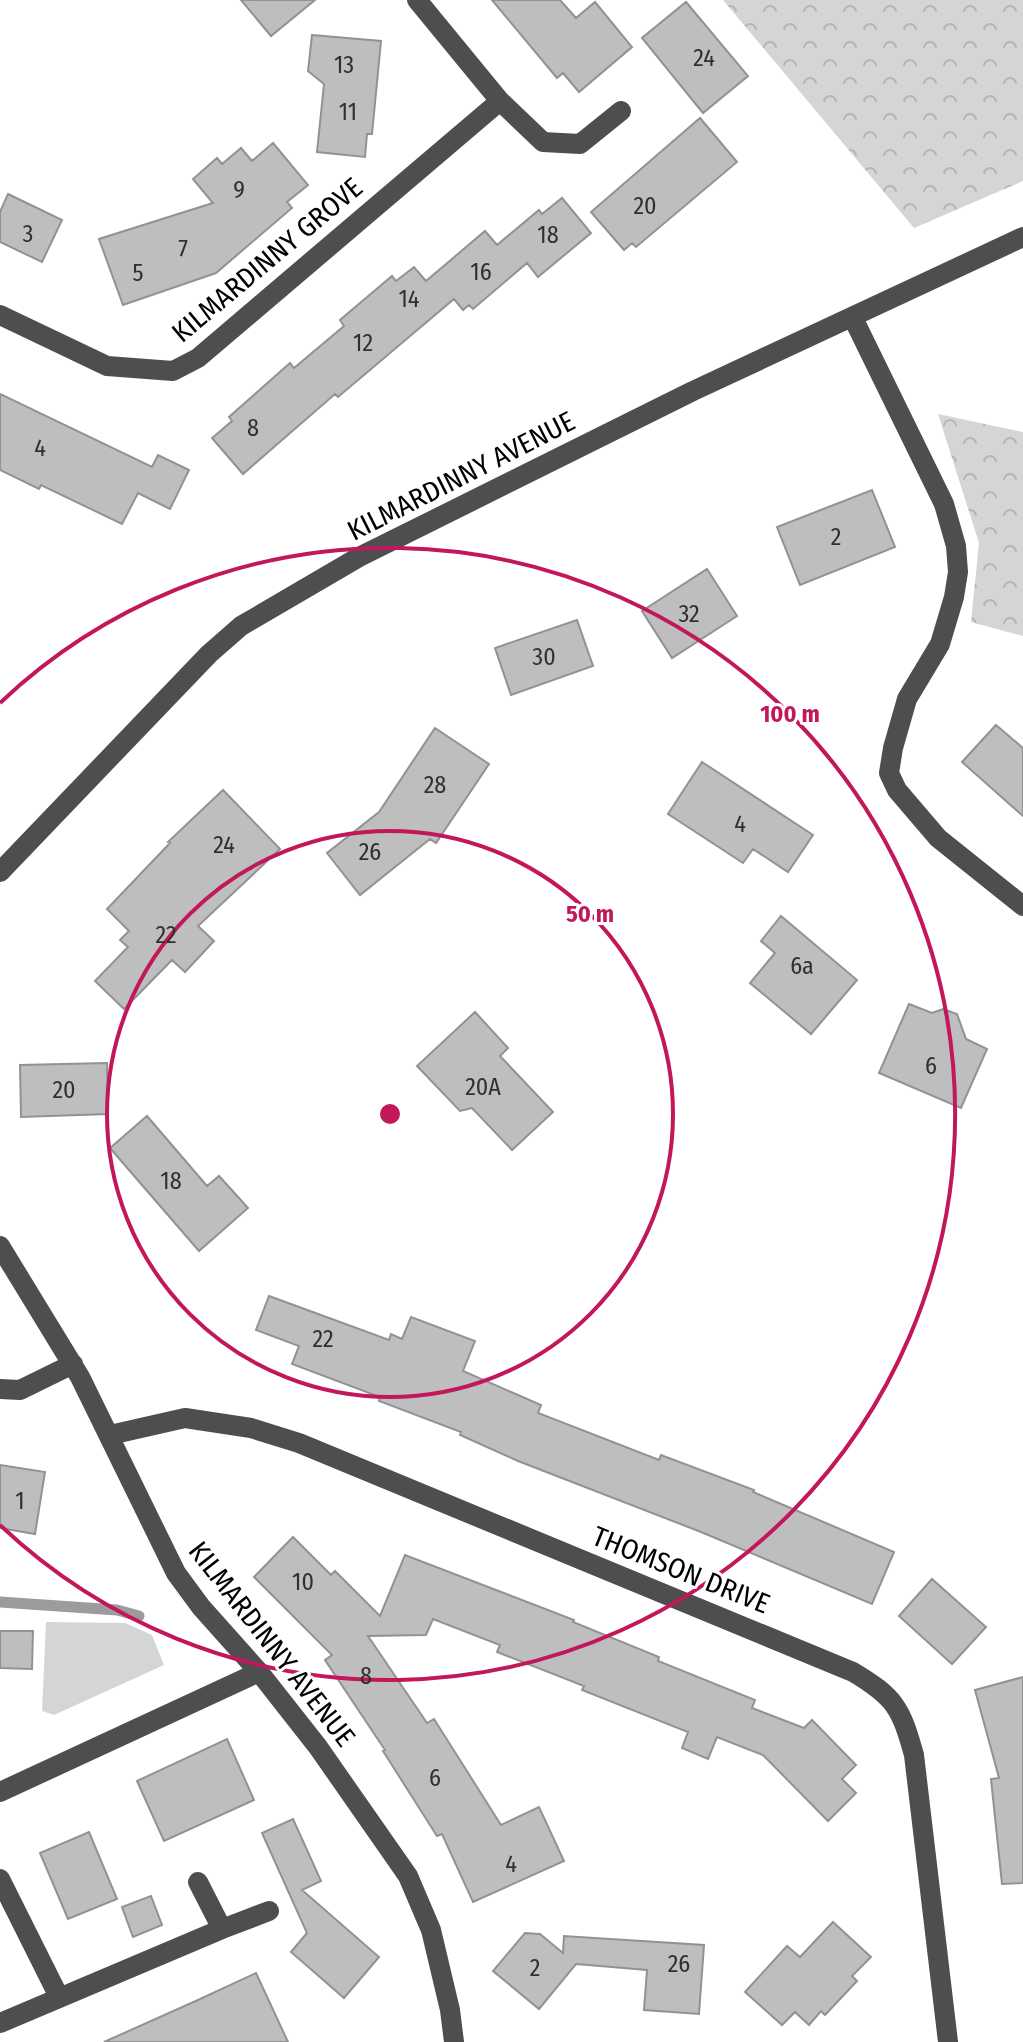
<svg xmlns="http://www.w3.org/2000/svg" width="1023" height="2042" viewBox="0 0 1023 2042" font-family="'Fira Sans Condensed',sans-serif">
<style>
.forest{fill:url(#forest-crowns)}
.park{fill:#d5d5d5}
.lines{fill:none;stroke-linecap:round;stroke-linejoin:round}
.stream{stroke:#9c9c9c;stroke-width:11}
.building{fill:#bebebe;stroke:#929292;stroke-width:2}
.minor{stroke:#4e4e4e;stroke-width:20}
.ring{fill:none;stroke:#c2185b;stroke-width:4}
.labels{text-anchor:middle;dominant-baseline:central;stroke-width:6;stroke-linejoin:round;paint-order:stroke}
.number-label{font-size:24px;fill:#303030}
.street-label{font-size:28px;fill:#000;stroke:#fff}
.centre{fill:#c2185b;stroke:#fff;stroke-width:4}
.ring-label{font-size:24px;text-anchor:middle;font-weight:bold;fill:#c2185b;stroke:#fff;stroke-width:6;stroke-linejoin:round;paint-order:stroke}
</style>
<defs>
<pattern id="forest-crowns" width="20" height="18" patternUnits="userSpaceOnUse" patternTransform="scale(2)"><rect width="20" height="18" fill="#d5d5d5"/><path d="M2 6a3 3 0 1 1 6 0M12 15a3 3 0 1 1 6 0" fill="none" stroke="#b5b5b5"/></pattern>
</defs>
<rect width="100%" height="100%" fill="#fff"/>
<!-- forest -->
<path class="forest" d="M723,0H1023V181L914,228Z
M938,414L1023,432V636L971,622L979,543Z"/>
<!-- park -->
<path class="park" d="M46,1622L125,1623L152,1635L164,1665L54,1715L42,1711Z"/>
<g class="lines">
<!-- stream -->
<path class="stream" d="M0,1602L117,1610L139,1616"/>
</g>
<!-- building -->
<path class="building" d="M241,0H315L271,36Z
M492,0H560L576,18L595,2L632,47L579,92L563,73L557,78Z
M686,2L748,76L703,113L642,38Z
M312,35L381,41L372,134H367L365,157L317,152L324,84L308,71Z
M700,118L737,162L636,247L632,243L624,250L591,212Z
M273,143L308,185L287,202L292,208L216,273L123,305L99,239L213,203L193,179L217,158L222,164L241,148L252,161Z
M8,194L62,220L42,262L0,242V212Z
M562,198L591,233L538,277L527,263L473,309L469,305L463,310L454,299L338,397L335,394L243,474L212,438L232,421L229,417L290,363L294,368L344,326L340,320L392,276L396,281L414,267L426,281L485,231L497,245L539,210L542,214Z
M0,394L152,467L158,455L189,470L170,509L138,493L122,524L41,485L39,489L0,470Z
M872,490L895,547L800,585L777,527Z
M707,569L737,616L672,658L642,611Z
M577,620L593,666L511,695L495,648Z
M996,725L1023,748V816L962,762Z
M435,728L489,764L436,843L430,839L360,895L327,853L379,812Z
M702,762L813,835L788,872L753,849L743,863L668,814Z
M223,790L280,849L198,926L214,941L185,972L172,960L124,1009L95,981L128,947L120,940L129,931L107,909L170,843L168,842Z
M781,916L857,980L811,1034L750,983L775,953L761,941Z
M909,1004L932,1013L943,1009L957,1014L966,1039L987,1049L961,1108L879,1073Z
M475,1012L508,1048L500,1056L553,1112L512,1150L472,1108L460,1111L417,1066Z
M107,1063L108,1114L21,1117L20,1065Z
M147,1116L207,1186L219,1176L248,1208L199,1251L110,1148Z
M269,1296L389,1340L391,1334L402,1339L411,1317L475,1341L463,1371L541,1405L538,1413L659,1460L661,1455L754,1490L753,1492L894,1552L872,1604L701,1532L518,1461L460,1435L461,1432L379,1401L380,1397L292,1364L299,1346L256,1330Z
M0,1465L45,1472L35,1534L0,1528Z
M293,1537L331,1575L335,1571L380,1616L405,1555L574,1620L573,1622L659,1657L658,1661L755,1700L752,1708L804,1728L812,1720L856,1765L842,1779L856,1793L828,1821L763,1755L717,1737L708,1759L682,1748L688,1732L582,1690L584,1686L497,1652L500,1645L433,1619L426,1635L368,1636L427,1723L434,1719L501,1825L539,1807L564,1861L473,1902L442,1834L437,1836L383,1751L385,1750L325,1660L332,1655L254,1577Z
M932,1579L986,1627L952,1664L899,1616Z
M0,1631H33L32,1669L0,1668Z
M1023,1677V1883L1002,1884L991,1779L999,1778L975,1690Z
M227,1739L254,1800L164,1841L137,1781Z
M293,1819L321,1881L302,1890L379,1957L344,1998L291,1952L307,1933L262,1833Z
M89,1832L117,1899L68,1919L40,1853Z
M151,1896L162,1925L133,1937L122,1907Z
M833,1922L871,1957L852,1976L857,1981L825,2015L821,2011L809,2025L795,2012L782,2025L745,1992L787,1946L800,1957Z
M525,1933L540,1934L563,1953L564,1936L704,1945L699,2014L644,2010L647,1970L576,1964L539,2009L493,1971Z
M256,1973L288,2042H104L198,2000Z"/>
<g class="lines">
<!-- minor -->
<path class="minor" d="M500,101L543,142L580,144L621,111
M0,315L107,366L173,371L198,358L500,101L417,0
M853,318L944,504L956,546L958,572L954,597L940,644L907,699L893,748L889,773L897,790L938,838L1023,906
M0,872L209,654L241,626L359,557L693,391L1023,237
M0,1246L80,1377L176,1573L201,1607L259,1672L318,1747L408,1876L431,1930L450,2010L454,2042
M0,1389L20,1390L73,1364
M110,1435L185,1418L251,1428L299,1443L853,1672C895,1697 901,1708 914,1755L948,2042
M0,1792L259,1672
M0,1879L59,1997
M198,1882L222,1929L269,1911
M0,2023L222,1929"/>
</g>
<!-- distance rings -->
<g class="ring">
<circle cx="390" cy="1114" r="283"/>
<path d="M0 703A566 566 0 1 1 0 1525"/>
</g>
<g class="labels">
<!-- number labels -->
<g class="number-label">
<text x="704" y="58">24</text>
<text x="344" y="65">13</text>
<text x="348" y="112">11</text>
<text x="239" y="190">9</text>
<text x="645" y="206">20</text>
<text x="28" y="234">3</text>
<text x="548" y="235">18</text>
<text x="183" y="249">7</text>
<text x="481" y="272">16</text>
<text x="138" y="273">5</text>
<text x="409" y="299">14</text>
<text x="363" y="343">12</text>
<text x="253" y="428">8</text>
<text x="40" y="448">4</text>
<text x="836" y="537">2</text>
<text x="689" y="614">32</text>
<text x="544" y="657">30</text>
<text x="435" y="785">28</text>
<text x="740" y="824">4</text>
<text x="224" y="845">24</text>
<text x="370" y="852">26</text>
<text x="166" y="935">22</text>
<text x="802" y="966">6a</text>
<text x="931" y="1066">6</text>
<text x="483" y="1087">20A</text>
<text x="64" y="1090">20</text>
<text x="171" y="1181">18</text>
<text x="323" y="1339">22</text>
<text x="20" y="1501">1</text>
<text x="303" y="1582">10</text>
<text x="366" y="1676">8</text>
<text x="435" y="1778">6</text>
<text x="511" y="1864">4</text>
<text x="679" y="1964">26</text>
<text x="535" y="1968">2</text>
</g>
<!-- street labels -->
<g class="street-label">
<text transform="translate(267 260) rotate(-40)">KILMARDINNY GROVE</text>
<text transform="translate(461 476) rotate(-27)">KILMARDINNY AVENUE</text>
<text transform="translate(681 1570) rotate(22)">THOMSON DRIVE</text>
<text transform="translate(272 1644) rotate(52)">KILMARDINNY AVENUE</text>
</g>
</g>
<circle cx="390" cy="1114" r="12" class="centre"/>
<g class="ring-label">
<text x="790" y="722">100 m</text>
<text x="590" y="922">50 m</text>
</g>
</svg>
